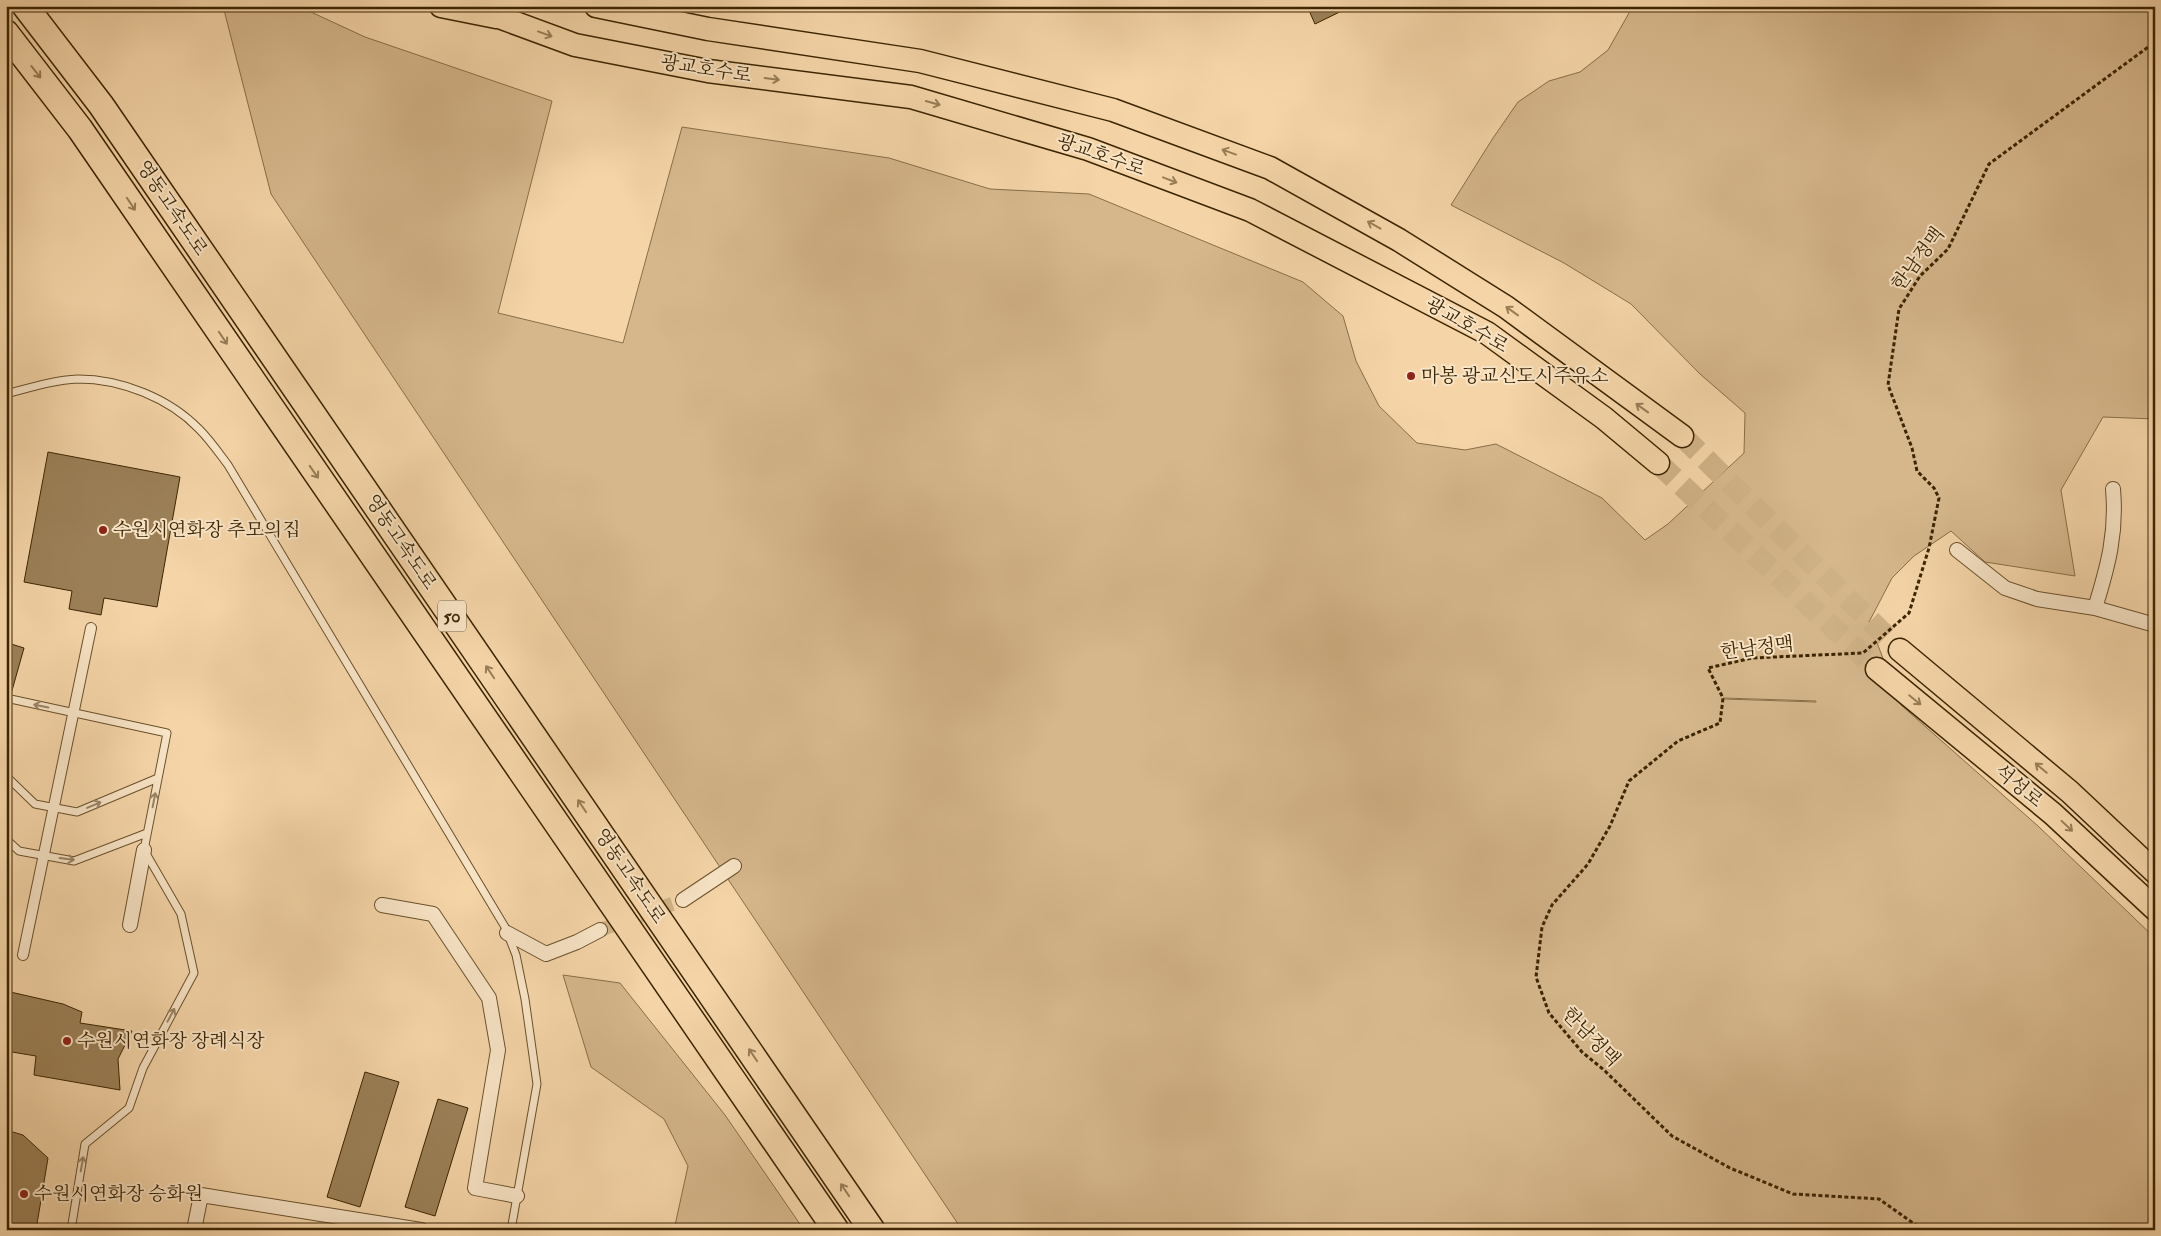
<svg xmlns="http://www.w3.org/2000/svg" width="2161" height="1236" viewBox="0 0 2161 1236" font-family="'IM FELL Double Pica','Noto Serif KR',serif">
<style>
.green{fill:#d6b78c;stroke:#896e47;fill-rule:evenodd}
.building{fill:#9c8158;stroke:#3c2502}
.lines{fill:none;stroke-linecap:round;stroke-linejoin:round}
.minor-tunnel{stroke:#d0b287;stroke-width:14;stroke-dasharray:14 7;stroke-linecap:butt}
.trunk-tunnel{stroke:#d0b287;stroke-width:22;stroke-dasharray:22 11;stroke-linecap:butt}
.service-casing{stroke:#6a512c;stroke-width:9}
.pedestrian-casing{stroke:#6a512c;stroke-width:12}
.minor-casing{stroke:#6a512c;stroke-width:16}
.trunk-casing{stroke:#3c2502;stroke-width:25}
.motorway-casing{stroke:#3c2502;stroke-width:28}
.path{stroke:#3c2502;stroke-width:3;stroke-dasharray:4 2.5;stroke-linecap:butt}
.service{stroke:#f8e4c6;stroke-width:7}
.pedestrian{stroke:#f8e4c6;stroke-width:10}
.minor{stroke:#f8e4c6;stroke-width:14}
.trunk{stroke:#f5d5a8;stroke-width:22}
.motorway{stroke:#f5d5a8;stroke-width:25}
.oneway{stroke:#987d55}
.oneway2{stroke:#9a8464}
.poi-dot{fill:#8f2418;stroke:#f8e4c6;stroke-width:2}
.labels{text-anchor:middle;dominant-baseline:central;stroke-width:4;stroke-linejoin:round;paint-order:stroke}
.shield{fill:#f8e4c6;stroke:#745e3d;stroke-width:1}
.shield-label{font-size:18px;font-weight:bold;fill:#3c2502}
.street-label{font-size:19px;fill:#3c2502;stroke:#f8e4c6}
.poi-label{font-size:19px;fill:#3c2502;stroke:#f8e4c6;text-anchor:start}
</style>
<rect width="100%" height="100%" fill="#f5d5a8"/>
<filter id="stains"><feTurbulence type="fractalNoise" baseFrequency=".004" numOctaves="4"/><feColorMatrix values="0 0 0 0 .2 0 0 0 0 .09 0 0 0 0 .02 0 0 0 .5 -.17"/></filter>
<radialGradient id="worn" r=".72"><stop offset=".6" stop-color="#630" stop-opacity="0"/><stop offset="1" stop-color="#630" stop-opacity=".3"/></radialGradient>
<!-- green -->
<path class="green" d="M223,6H298L365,37L552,101L498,313L623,343L682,127L889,158L990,189L1089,194L1303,282L1343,316L1356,361L1379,406L1417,443L1465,450L1496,444L1602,498L1645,540L1668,524L1744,453L1745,413L1700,374L1631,304L1564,263L1451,205L1493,138L1518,102L1549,81L1580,72L1608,50L1633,6H2155V419L2103,417L2061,490L2075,576L1985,562L1951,531L1914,556L1892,578L1869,622L1901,705L2038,826L2155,938V1230H962L271,194ZM1723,698L1816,701V702L1724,699Z
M563,975L620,983L725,1115L804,1230H674L688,1166L664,1119L591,1067Z"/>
<!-- building -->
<path class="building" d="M1307,6H1352L1315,24Z
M48,452L180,477L157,607L104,598L101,615L69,609L72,591L24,582Z
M8,643L24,648L11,694L6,693V651Z
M6,991L63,1004L82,1012L80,1023L132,1031L118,1059L120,1090L34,1075L36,1056L6,1051Z
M365,1072L399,1082L360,1207L327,1197Z
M438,1099L468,1108L435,1216L405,1207Z
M6,1130L23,1135L48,1158L36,1230H6Z"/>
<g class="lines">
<!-- minor-tunnel -->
<path class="minor-tunnel" d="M600,930L683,900"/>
<!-- trunk-tunnel -->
<path class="trunk-tunnel" d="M1682,436L1900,650
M1658,463L1877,669"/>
<!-- service casing -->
<g class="service-casing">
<path id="service" d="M6,394C29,388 54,380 78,379C121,379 169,398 199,429C210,440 219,453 228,465L505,927L516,955L525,999L537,1084L511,1230
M6,698L167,733L144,850L181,914L194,973L143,1068L129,1108L85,1144L71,1230
M6,776L35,804L77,812L158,778
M6,839L19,851L74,861L147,833"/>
</g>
<!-- pedestrian casing -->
<g class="pedestrian-casing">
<path id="pedestrian" d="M23,955L91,628"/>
</g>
<!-- minor casing -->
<g class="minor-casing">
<path id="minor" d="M1957,550L2005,588L2037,599L2095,608L2155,625
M2095,608C2108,566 2117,533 2113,489
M683,900L734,866
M382,905L433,914L489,998L498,1050L475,1188L517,1196
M130,925L144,850
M507,933L546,954L577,942L600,930
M194,1230L201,1195L421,1230"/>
</g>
<!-- trunk casing -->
<g class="trunk-casing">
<path id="trunk" d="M441,6L496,17
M480,6L499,17L575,45L708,71L911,97L1088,149L1250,210L1487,333L1604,418L1658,463
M596,6L708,29L920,61L1113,110L1270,168L1399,240L1506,307L1682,436
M1900,650L2070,792L2155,872
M1877,669L2053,814L2155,909"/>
</g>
<!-- motorway casing -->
<g class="motorway-casing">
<path id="motorway" d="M25,6L101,105L872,1230
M6,33L80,129L836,1230"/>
</g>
<!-- path -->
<path class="path" d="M1923,1230L1879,1199L1793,1194L1730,1168L1672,1136L1604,1070L1582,1052L1549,1013L1536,977L1542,927L1552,905L1588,864L1610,826L1629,781L1678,741L1720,723L1723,698L1708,668L1752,658L1863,653L1909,613L1929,548L1939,498L1934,488L1917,471L1912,448L1888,385L1899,309L1920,276L1948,249L1989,164L2155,42"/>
<!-- service -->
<use href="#service" class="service"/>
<!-- pedestrian -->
<use href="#pedestrian" class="pedestrian"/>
<!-- minor -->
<use href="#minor" class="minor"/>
<!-- trunk -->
<use href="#trunk" class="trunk"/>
<!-- motorway -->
<use href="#motorway" class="motorway"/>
</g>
<!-- one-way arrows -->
<defs><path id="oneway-shaft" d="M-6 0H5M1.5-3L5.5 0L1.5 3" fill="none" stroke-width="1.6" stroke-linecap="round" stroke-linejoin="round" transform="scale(1.25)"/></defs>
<g class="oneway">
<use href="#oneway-shaft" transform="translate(545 34) rotate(20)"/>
<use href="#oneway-shaft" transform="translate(36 72) rotate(52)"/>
<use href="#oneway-shaft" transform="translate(772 79) rotate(7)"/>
<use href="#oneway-shaft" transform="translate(933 103) rotate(16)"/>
<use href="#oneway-shaft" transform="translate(1229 152) rotate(-160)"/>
<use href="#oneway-shaft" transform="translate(1170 180) rotate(21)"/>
<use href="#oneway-shaft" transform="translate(131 204) rotate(56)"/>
<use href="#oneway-shaft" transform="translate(1374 225) rotate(-151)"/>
<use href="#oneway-shaft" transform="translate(1512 311) rotate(-144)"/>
<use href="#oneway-shaft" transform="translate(223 338) rotate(56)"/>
<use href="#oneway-shaft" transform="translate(1642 408) rotate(-144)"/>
<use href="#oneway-shaft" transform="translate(314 472) rotate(55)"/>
<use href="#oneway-shaft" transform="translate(490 672) rotate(-124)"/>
<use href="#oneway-shaft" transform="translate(1915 700) rotate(39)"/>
<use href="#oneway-shaft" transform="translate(2041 768) rotate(-140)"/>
<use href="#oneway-shaft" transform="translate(582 806) rotate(-124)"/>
<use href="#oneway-shaft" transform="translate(2067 826) rotate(43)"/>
<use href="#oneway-shaft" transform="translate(753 1055) rotate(-124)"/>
<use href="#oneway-shaft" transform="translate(845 1190) rotate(-124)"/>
</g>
<g class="oneway2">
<use href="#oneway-shaft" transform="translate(41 706) rotate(-168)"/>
<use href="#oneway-shaft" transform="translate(154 800) rotate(-79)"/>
<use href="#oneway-shaft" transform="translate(94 805) rotate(-23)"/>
<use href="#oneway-shaft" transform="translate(67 859) rotate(7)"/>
<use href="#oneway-shaft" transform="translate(171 1015) rotate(-62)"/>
<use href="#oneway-shaft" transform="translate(82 1164) rotate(-80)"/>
</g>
<!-- markers -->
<g class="poi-dot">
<circle cx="1411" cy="376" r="5"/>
<circle cx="103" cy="530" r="5"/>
<circle cx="67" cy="1041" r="5"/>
<circle cx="24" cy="1194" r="5"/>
</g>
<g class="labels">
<!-- shield labels -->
<rect class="shield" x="438" y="600.5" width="28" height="31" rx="4"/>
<g class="shield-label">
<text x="452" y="616">50</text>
</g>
<!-- street labels -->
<g class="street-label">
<text transform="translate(706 69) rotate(9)">광교호수로</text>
<text transform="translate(1101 155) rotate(19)">광교호수로</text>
<text transform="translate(172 208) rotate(56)">영동고속도로</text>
<text transform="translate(1918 259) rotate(-53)">한남정맥</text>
<text transform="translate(1467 325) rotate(30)">광교호수로</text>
<text transform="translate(401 542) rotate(56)">영동고속도로</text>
<text transform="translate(1757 648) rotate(-7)">한남정맥</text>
<text transform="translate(2019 786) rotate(39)">석성로</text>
<text transform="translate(630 876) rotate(56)">영동고속도로</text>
<text transform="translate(1591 1037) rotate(46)">한남정맥</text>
</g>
<!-- poi labels -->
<g class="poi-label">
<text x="1421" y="376">마봉 광교신도시주유소</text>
<text x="113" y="530">수원시연화장 추모의집</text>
<text x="77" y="1041">수원시연화장 장례식장</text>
<text x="34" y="1194">수원시연화장 승화원</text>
</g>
</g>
<!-- margin -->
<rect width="2161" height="1236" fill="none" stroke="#f5d5a8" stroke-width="25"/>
<rect x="8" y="8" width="2146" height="1221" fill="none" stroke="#3c2502" stroke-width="2.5"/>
<rect x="12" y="12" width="2136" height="1211" fill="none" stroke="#3c2502"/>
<rect width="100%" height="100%" filter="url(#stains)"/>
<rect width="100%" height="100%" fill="url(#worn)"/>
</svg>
